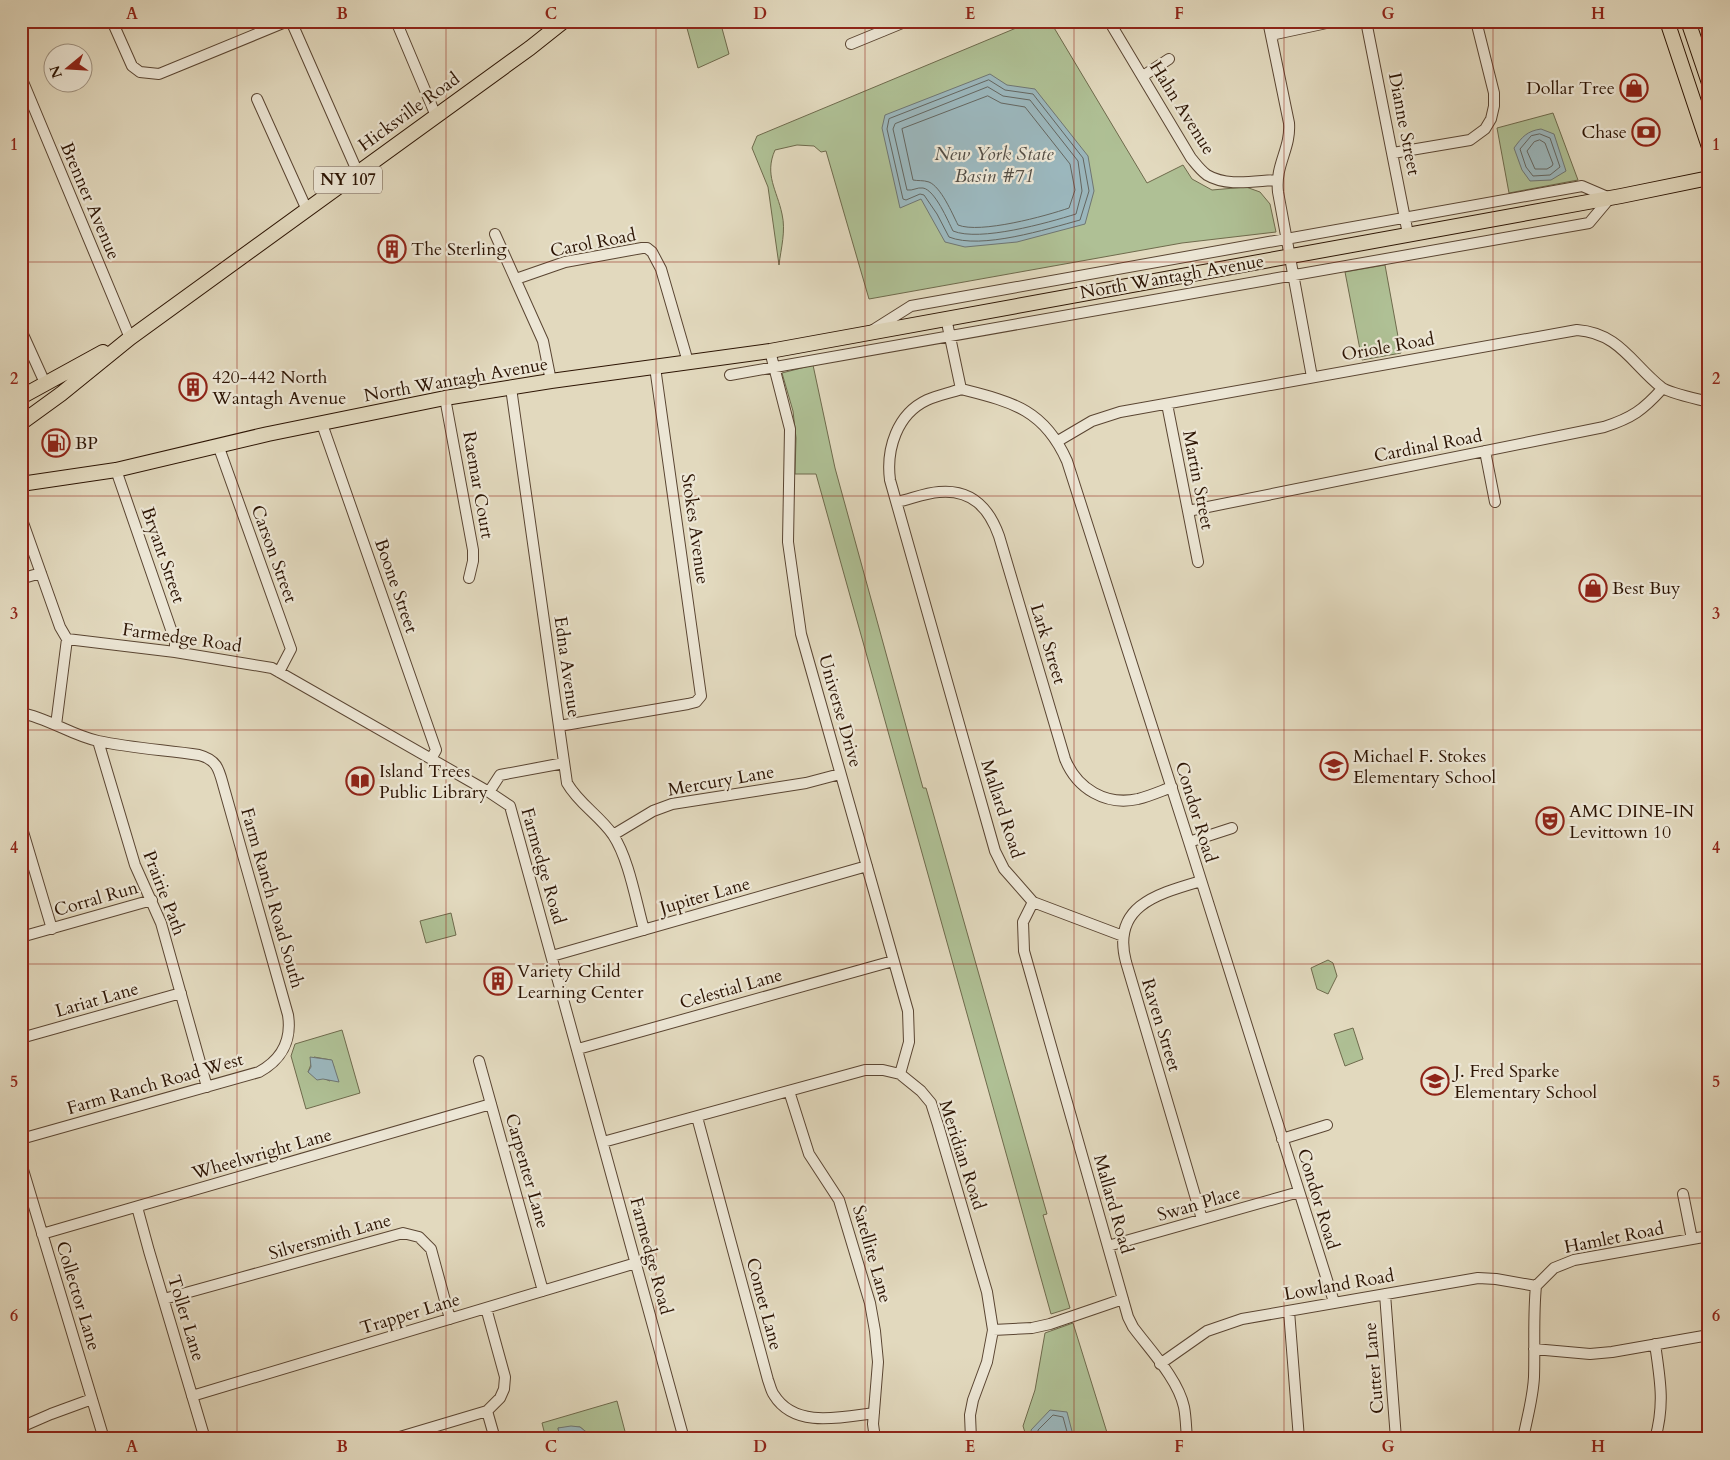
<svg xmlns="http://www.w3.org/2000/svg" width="1730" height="1460" viewBox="0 0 1730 1460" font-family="Cardo,serif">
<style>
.green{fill:#afc095;stroke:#6e6a4c;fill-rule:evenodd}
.water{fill:#9bb7bd;stroke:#6f7673}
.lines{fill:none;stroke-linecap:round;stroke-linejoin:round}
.shore{stroke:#646660;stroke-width:1}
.minor-casing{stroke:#5a4532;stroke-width:12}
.major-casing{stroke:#2c1403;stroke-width:16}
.minor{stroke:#ece6d5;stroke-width:10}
.major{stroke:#e2d9be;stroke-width:14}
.grid{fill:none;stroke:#8f2418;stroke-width:1;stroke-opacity:0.55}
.labels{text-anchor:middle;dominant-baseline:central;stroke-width:4.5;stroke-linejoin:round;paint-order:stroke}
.shield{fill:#ece6d5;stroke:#665342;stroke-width:1}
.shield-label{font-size:16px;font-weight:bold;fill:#2c1403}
.poi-label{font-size:18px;fill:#2c1403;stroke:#ece6d5;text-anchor:start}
.street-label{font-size:18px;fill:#2c1403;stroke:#ece6d5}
.water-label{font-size:19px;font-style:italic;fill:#534d44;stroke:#ece6d5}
.neatline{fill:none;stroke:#8f2418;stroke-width:2}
.grid-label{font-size:16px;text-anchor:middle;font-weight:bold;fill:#8f2418}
</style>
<rect width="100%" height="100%" fill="#e2d9be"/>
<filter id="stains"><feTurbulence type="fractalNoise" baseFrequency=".004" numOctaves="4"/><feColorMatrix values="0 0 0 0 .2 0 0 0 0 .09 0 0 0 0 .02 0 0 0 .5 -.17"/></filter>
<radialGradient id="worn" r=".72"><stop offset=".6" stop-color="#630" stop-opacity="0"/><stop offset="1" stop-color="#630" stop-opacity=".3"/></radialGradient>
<!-- green -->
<path class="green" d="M685,21H720L729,54L698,68Z
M1033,21H1050L1147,183L1183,165L1192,179L1212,190L1246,187L1260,192L1270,204L1276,232L1182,243L869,299L826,151L821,152L814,146L797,145L775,150C764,175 777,190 782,214C786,231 781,248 779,265L768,187L752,148L757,136Z
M1553,113L1578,180L1509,193L1497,128Z
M1385,265L1401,353L1362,360L1345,272Z
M813,365L835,468L923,788H926L1047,1214L1043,1215L1070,1308L1051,1314L816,474H795L796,438L793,411L782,373Z
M451,913L456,935L426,943L420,921Z
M1328,960L1333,963L1337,976L1328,994L1317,989L1311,968Z
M1353,1028L1363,1059L1345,1066L1334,1034Z
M342,1030L360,1093L306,1109L291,1056L295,1044ZM314,1057L331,1060L334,1067L330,1081L308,1072Z
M1073,1323L1109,1439H1027L1023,1426L1035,1390L1045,1333Z
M617,1401L627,1439H595L580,1427L558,1428L560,1439H546L542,1423Z"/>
<!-- water -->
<path class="water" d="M990,74L1007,85L1035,89L1088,156L1094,191L1085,224L1017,242L965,247L945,242L921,199L900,208L882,128L885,115Z
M1541,129L1554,134L1566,171L1551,180L1530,181L1522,170L1514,148C1522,137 1527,131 1541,129Z
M310,1057L332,1060L339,1082L323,1079L317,1080L308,1072L311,1067Z
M1050,1410L1067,1412L1074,1439H1034L1031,1430Z
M571,1426L580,1427L595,1439H560L558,1428Z"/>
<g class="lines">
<!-- shore -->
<path class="shore" d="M989,80L1005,90L1033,94L1083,158L1089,191L1080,220C1047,229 981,250 949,237L937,214L924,195L920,194L906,200L903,199L887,129L889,119Z
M988,87L1003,96L1030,100L1078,161L1082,191L1076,214C1047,223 980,242 953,231C948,221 935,190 923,188C917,187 913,191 907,190L893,129L895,124Z
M988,96L1001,103L1025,107L1070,164L1075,190L1069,208C1046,216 980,234 958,225C952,213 941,187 929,182C923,180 918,181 913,180L902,129Z
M1540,134L1550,138L1560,167L1550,175L1533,176L1526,167L1520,149L1531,136Z
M1540,140L1545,143L1553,164L1552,166L1547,169H1535L1527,151L1534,142Z
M1039,1439L1038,1430L1053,1415L1063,1417L1069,1439"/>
<!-- minor casing -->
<g class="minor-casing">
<path id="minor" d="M112,21L132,66L140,72L159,74L288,21
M291,21L358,173
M396,21L436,116
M879,21L883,31
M1109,21L1191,158C1196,164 1200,170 1207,175C1227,187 1254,181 1277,180
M1268,21L1289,123C1291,149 1275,164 1278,192L1312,377
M1366,21L1408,234
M1271,35L1336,21
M851,44L907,21
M1143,76L1169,59
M21,77L130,338
M257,99L307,210
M1393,153L1470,140L1485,129L1491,119L1494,106V93L1476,21
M495,234L543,341L551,381
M516,279L565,262L642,248H647L652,252L661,269L688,362
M946,318L961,389
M21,330L45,383
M770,351L790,429L788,542L801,634L908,1011L909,1042L900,1074
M730,375L1589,223L1610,198L1582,186L911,306L873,330
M511,388L567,783C579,804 599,815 613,835C629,859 636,902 644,930
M961,389C950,393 938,395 927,400C897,414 886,449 890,480L995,851L1004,869L1033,902L1023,922L1024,951L1128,1317L1133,1327C1150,1350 1178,1379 1184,1407C1186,1417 1186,1428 1187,1439
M961,389C1012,402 1044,409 1067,461L1189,842L1334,1302
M445,398L473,550V561L469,578
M1167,404L1198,562
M322,424L436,750L431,759
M1058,441L1092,421L1120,412L1577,330C1619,333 1632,364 1661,387C1668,393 1698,399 1709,402
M218,445L291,649L279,672
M1485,451L1495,502
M116,470L175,641V652
M897,502C911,499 925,493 939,492C972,489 989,508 999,536L1065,759C1077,789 1106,806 1138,799C1150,796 1161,791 1172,787
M1188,511L1604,427C1632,418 1643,410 1662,389
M21,517L60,627L67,639L175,652L272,668L489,792L510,806L684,1439
M21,576L27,577L41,573
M21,713C48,718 71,735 98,741C131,748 165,750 199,755C218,760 219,770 224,788L288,1015C292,1041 281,1060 259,1072L21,1139
M56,725L67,639
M559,726L688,704L696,702L701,696L655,367
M98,741L135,865L161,923L207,1087
M489,792L500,775L564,763
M21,825L52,929
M613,835L653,811L672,804L806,783L840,774
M1189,842L1232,828
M1201,881C1157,894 1111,906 1126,962L1202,1219
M1033,902L1123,936
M21,937L152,900
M552,956L867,866
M21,1038L181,993
M578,1049L893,961
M479,1061L543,1291
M789,1091L809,1154L839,1200L870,1303L875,1331L878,1362L873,1424L875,1439
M697,1117L768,1380C770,1385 771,1391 774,1395C795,1429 842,1417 874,1413
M1282,1139L1327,1125
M603,1142L865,1070H883L900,1074L921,1091L931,1103L938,1125L987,1292L993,1330L987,1362L973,1400L970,1415L971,1439
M21,1163L104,1439
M1683,1194L1692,1239
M137,1207L149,1251L205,1439
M42,1234L491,1104
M1108,1246L1299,1192
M1385,1294L1396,1439
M164,1299L403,1233L419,1237L431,1249L450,1319
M1289,1311L1299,1439
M993,1330L1032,1328L1050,1324L1123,1299
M1655,1344C1660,1379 1665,1404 1655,1439
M1534,1349L1590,1354L1612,1352L1709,1335
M1160,1364L1207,1331L1242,1319L1478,1278L1496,1279L1536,1286
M192,1396L636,1263
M487,1411L495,1439
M21,1427L51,1414L92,1399
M393,1439L487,1411L500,1398L504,1389L505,1377L486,1308
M1523,1439C1527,1418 1533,1398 1534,1377C1535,1346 1533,1316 1536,1286L1554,1268L1574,1260L1709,1236"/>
</g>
<!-- major casing -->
<g class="major-casing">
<path id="major" d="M1667,21L1709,147
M1688,21L1709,83
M21,397L103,352
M21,423L61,394L130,338L530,48L564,21
M21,484L116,470L268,434L445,398L551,381L770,351L1621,196L1709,178"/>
</g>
<!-- minor -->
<use href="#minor" class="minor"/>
<!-- major -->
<use href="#major" class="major"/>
</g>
<!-- grid -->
<path class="grid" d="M237,21V1439M446,21V1439M656,21V1439M865,21V1439M1074,21V1439M1284,21V1439M1493,21V1439M21,262H1709M21,496H1709M21,730H1709M21,964H1709M21,1198H1709"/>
<!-- icons -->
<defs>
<g id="shop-ring" transform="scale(1.4375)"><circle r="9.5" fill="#ece6d5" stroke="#8f2418" stroke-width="1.5"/><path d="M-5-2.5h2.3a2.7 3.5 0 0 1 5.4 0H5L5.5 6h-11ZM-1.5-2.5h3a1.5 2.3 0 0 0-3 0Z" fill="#8f2418"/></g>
<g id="bank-ring" transform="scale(1.4375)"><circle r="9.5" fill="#ece6d5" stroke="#8f2418" stroke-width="1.5"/><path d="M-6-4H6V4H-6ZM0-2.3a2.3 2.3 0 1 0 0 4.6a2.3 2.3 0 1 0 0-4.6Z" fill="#8f2418"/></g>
<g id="building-ring" transform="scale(1.4375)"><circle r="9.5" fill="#ece6d5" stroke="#8f2418" stroke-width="1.5"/><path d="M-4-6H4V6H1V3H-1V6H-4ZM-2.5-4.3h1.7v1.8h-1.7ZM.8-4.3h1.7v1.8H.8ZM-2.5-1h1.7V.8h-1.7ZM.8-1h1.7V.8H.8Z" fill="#8f2418"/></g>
<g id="fuel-ring" transform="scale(1.4375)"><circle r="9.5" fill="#ece6d5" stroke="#8f2418" stroke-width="1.5"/><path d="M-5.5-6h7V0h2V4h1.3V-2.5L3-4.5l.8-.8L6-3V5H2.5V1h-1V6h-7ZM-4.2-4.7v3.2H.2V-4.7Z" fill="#8f2418"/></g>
<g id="school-ring" transform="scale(1.4375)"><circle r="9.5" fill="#ece6d5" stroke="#8f2418" stroke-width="1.5"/><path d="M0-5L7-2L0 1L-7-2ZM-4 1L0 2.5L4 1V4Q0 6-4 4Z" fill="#8f2418"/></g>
<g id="library-ring" transform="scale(1.4375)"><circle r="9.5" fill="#ece6d5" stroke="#8f2418" stroke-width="1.5"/><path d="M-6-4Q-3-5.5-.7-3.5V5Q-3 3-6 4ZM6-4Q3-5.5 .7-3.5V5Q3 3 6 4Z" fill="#8f2418"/></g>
<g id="theatre-ring" transform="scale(1.4375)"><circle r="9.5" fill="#ece6d5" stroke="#8f2418" stroke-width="1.5"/><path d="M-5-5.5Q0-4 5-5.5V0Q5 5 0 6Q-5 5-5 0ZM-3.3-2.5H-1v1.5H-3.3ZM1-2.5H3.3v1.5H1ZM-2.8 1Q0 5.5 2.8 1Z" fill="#8f2418"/></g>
</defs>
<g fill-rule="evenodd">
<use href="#shop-ring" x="1634" y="88"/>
<use href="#bank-ring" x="1646" y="132"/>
<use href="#building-ring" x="392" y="249"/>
<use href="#building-ring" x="193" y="387"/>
<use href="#fuel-ring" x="56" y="443"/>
<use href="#shop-ring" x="1593" y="588"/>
<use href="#school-ring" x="1334" y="766"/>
<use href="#library-ring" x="360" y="781"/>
<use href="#theatre-ring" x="1550" y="821"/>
<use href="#building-ring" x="498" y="981"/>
<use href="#school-ring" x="1435" y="1081"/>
</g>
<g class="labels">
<!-- shield labels -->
<rect class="shield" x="314" y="166.5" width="68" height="27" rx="4"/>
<g class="shield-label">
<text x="348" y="180">NY 107</text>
</g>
<!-- poi labels -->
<g class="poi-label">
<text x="1615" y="88" text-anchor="end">Dollar Tree</text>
<text x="1627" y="132" text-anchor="end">Chase</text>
<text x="411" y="249">The Sterling</text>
<text x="212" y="377">420-442 North<tspan x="212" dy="21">Wantagh Avenue</tspan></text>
<text x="75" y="443">BP</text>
<text x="1612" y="588">Best Buy</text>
<text x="1353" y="756">Michael F. Stokes<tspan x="1353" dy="21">Elementary School</tspan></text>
<text x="379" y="771">Island Trees<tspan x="379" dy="21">Public Library</tspan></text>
<text x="1569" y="811">AMC DINE-IN<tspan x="1569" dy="21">Levittown 10</tspan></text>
<text x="517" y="971">Variety Child<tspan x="517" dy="21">Learning Center</tspan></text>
<text x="1454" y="1071">J. Fred Sparke<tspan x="1454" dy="21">Elementary School</tspan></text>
</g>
<!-- street labels -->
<g class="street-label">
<text transform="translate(1182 108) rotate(58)">Hahn Avenue</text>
<text transform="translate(409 112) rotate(-36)">Hicksville Road</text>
<text transform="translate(1404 124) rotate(79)">Dianne Street</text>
<text transform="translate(90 201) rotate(67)">Brenner Avenue</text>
<text transform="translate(593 243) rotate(-11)">Carol Road</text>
<text transform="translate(1172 277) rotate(-10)">North Wantagh Avenue</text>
<text transform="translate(1388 347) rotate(-10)">Oriole Road</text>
<text transform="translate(456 380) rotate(-10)">North Wantagh Avenue</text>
<text transform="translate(1428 446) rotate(-11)">Cardinal Road</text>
<text transform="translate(1198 480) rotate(79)">Martin Street</text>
<text transform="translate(478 485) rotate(80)">Raemar Court</text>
<text transform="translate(695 529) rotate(82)">Stokes Avenue</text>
<text transform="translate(274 554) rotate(70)">Carson Street</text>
<text transform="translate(163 555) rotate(71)">Bryant Street</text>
<text transform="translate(396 586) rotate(71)">Boone Street</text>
<text transform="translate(182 638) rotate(8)">Farmedge Road</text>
<text transform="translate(1048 644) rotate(73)">Lark Street</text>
<text transform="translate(567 667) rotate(82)">Edna Avenue</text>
<text transform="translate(840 711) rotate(74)">Universe Drive</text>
<text transform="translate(721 781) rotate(-10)">Mercury Lane</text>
<text transform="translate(1002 809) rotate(72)">Mallard Road</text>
<text transform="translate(1196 812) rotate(73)">Condor Road</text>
<text transform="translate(543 866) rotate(74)">Farmedge Road</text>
<text transform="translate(164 893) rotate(69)">Prairie Path</text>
<text transform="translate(705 896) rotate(-16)">Jupiter Lane</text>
<text transform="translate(272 898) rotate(74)">Farm Ranch Road South</text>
<text transform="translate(96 899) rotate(-16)">Corral Run</text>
<text transform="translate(731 989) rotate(-16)">Celestial Lane</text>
<text transform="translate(97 1000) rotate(-16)">Lariat Lane</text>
<text transform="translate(1161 1025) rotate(73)">Raven Street</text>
<text transform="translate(155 1084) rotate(-16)">Farm Ranch Road West</text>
<text transform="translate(262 1154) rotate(-16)">Wheelwright Lane</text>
<text transform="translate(962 1155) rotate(72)">Meridian Road</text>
<text transform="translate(527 1171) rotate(74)">Carpenter Lane</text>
<text transform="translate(1318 1199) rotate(73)">Condor Road</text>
<text transform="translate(1113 1204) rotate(74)">Mallard Road</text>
<text transform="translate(1199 1204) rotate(-16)">Swan Place</text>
<text transform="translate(330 1237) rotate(-16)">Silversmith Lane</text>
<text transform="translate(1614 1238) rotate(-11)">Hamlet Road</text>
<text transform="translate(872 1254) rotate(74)">Satellite Lane</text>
<text transform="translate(651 1256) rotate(75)">Farmedge Road</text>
<text transform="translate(1339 1285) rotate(-10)">Lowland Road</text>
<text transform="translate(78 1296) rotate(73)">Collector Lane</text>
<text transform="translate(764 1304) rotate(75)">Comet Lane</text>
<text transform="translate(410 1314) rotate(-17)">Trapper Lane</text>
<text transform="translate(186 1318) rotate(73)">Toller Lane</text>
<text transform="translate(1374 1368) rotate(-95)">Cutter Lane</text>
</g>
<!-- water labels -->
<g class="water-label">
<text x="994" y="154">New York State<tspan x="994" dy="22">Basin #71</tspan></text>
</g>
</g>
<!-- margin -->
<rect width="1730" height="1460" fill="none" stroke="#e2d9be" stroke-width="55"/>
<!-- north arrow -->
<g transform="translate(68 68) rotate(252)"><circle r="24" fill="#ece6d5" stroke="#9f9281"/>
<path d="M0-4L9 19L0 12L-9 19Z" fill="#8f2418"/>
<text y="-8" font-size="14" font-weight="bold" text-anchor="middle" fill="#2c1403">N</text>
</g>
<rect x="28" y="28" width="1674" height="1404" class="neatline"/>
<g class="grid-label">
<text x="132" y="19">A</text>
<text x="342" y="19">B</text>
<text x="551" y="19">C</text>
<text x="760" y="19">D</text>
<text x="970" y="19">E</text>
<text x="1179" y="19">F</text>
<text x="1388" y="19">G</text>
<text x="1598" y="19">H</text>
<text x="14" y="150">1</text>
<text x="1716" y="150">1</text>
<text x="14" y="384">2</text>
<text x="1716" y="384">2</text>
<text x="14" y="619">3</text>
<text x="1716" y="619">3</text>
<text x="14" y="853">4</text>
<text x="1716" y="853">4</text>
<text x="14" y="1087">5</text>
<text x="1716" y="1087">5</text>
<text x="14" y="1321">6</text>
<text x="1716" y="1321">6</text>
<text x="132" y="1452">A</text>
<text x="342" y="1452">B</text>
<text x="551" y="1452">C</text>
<text x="760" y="1452">D</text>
<text x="970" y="1452">E</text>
<text x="1179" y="1452">F</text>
<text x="1388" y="1452">G</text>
<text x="1598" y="1452">H</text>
</g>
<rect width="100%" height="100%" filter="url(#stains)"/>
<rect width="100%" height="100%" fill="url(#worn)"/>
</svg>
